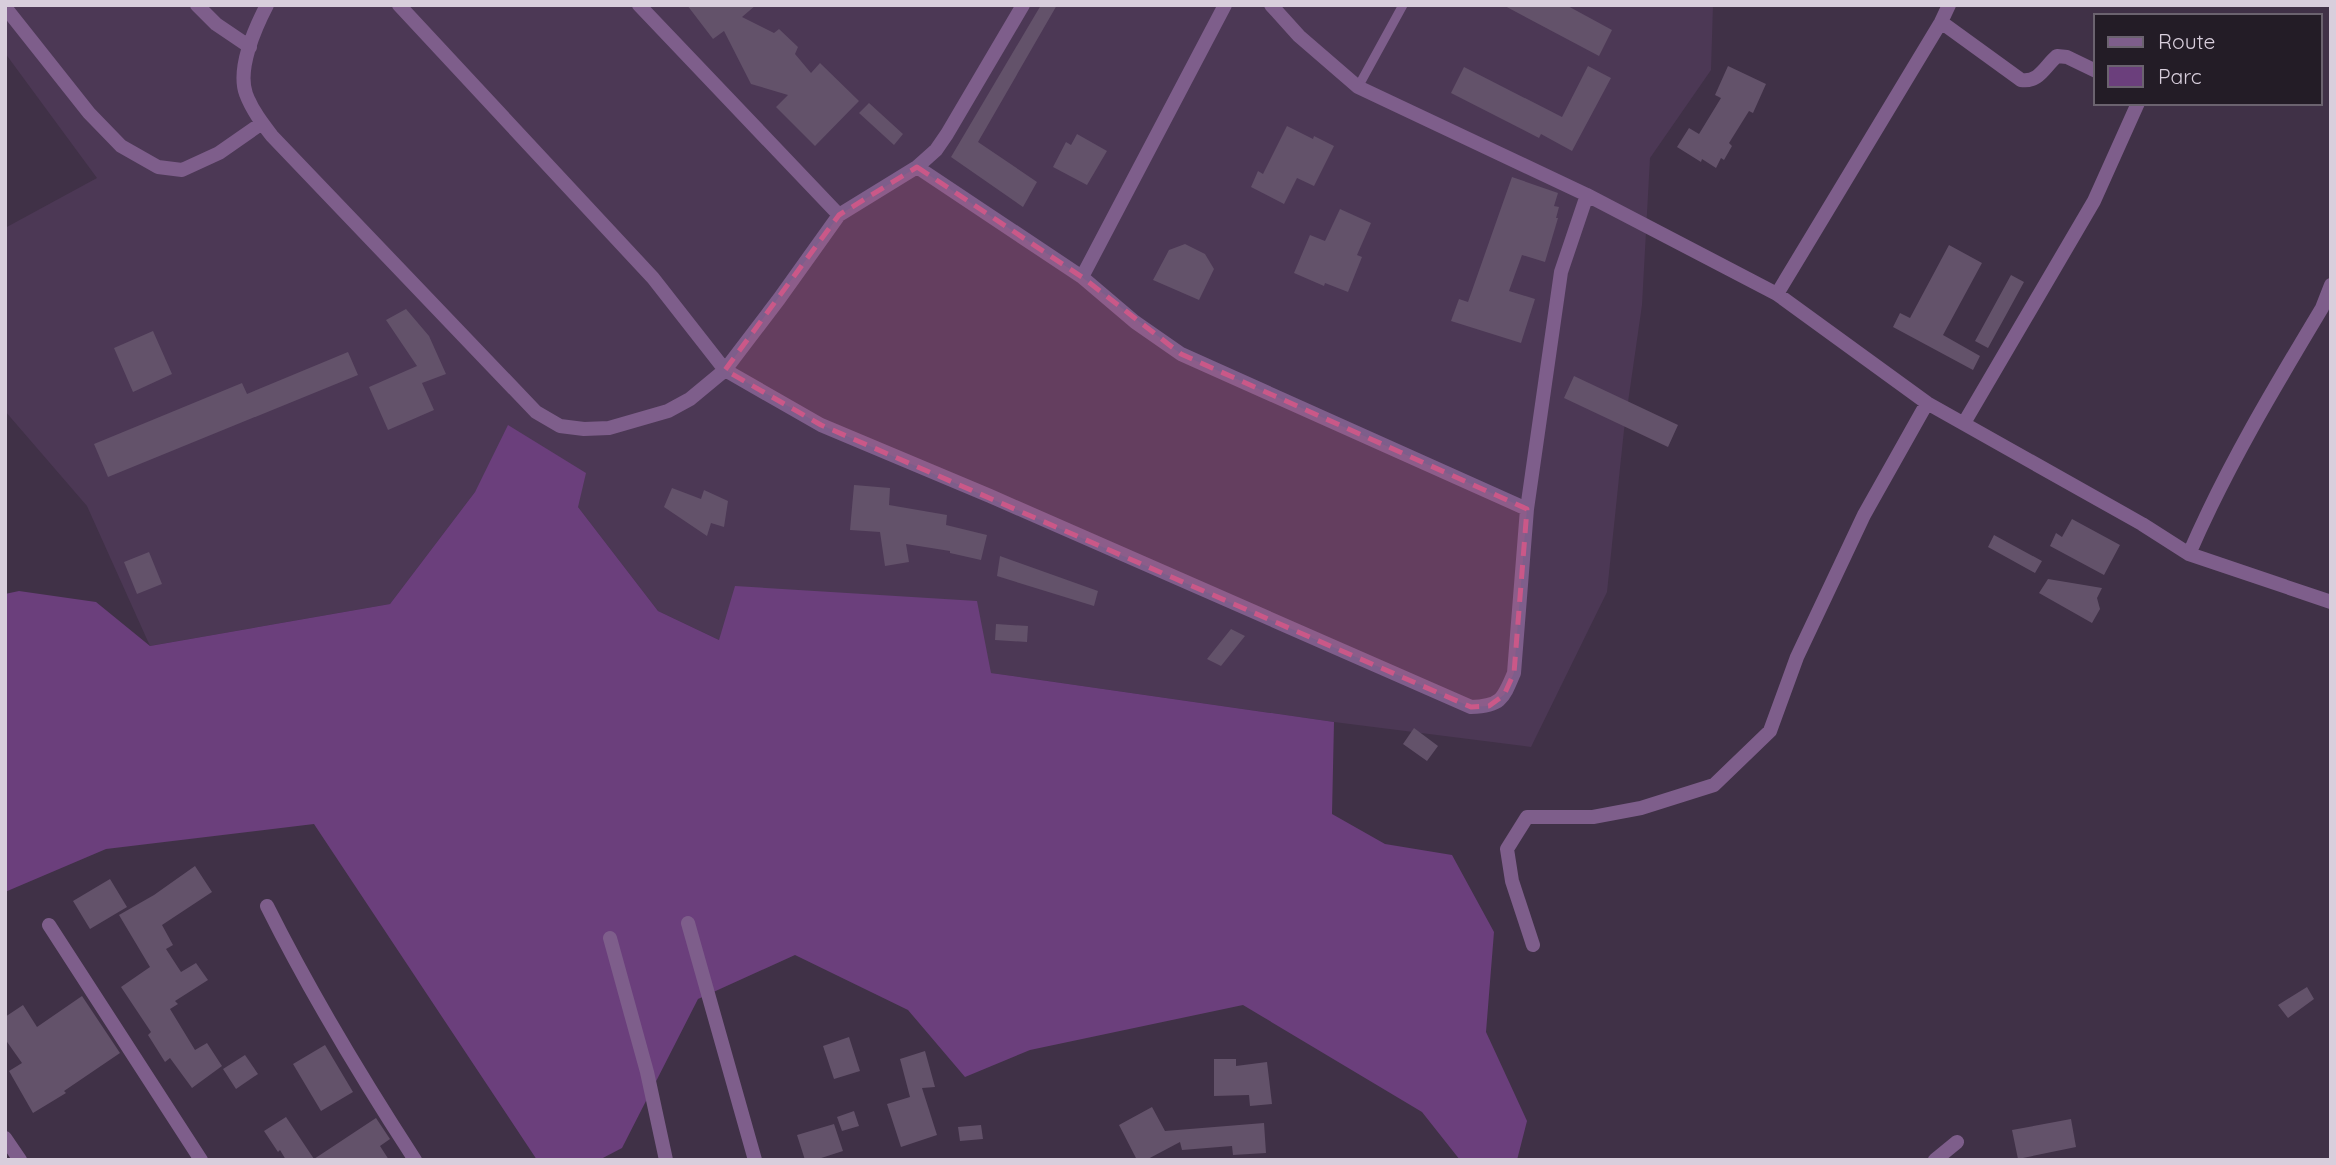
<svg xmlns="http://www.w3.org/2000/svg" width="2336" height="1165" viewBox="0 0 2336 1165" font-family="Quicksand,sans-serif">
<style>
.built{fill:#4c3855}
.green{fill:#6b3f7c}
.building{fill:#63526a}
.lines{fill:none;stroke-linecap:round;stroke-linejoin:round}
.service{stroke:#7e5e8b;stroke-width:9}
.minor{stroke:#7e5e8b;stroke-width:14}
.marked{fill:#ca5888;fill-opacity:0.2;stroke:#ca5888;stroke-width:5;stroke-dasharray:14 9;stroke-linejoin:round}
</style>
<rect width="100%" height="100%" fill="#403147"/>
<!-- built -->
<path class="built" d="M5,5H1713L1711,70L1650,158L1642,305L1624,430L1607,592L1531,747L1334,722L991,673L719,640L658,611L578,507L509,426L475,492L390,604L150,646L87,506L5,411V228L97,178L5,53Z"/>
<!-- green -->
<path class="green" d="M508,425L586,473L578,507L658,611L719,640L735,586L977,601L991,673L1334,722L1332,814L1385,844L1452,855L1494,932L1486,1032L1527,1121L1517,1160H1460L1422,1112L1243,1005L1030,1050L965,1077L908,1010L795,955L698,999L622,1148L599,1160H537L314,824L106,849L5,892V594L19,591L96,602L150,646L390,604L475,492Z"/>
<!-- building -->
<path class="building" d="M687,5H756L742,17L774,33L779,29L798,47L795,54L811,73L820,63L859,101L815,146L776,107L788,95L751,84L724,31L713,39Z
M1041,5H1057L978,142L1037,182L1023,207L951,157Z
M1503,5H1566L1612,30L1599,56Z
M1588,66L1611,78L1572,151L1541,134L1539,138L1451,93L1464,67L1562,117Z
M1728,66L1766,84L1753,113L1749,111L1729,143L1732,146L1724,160L1721,158L1716,168L1702,159L1701,162L1677,147L1689,128L1699,134L1721,98L1715,95Z
M869,103L903,134L894,145L859,113Z
M1287,126L1313,139L1314,136L1334,146L1314,186L1297,178L1284,204L1251,187L1258,171L1263,174Z
M1077,134L1107,151L1087,185L1053,167L1066,142L1071,145Z
M1512,177L1558,193L1554,206L1559,207L1556,218H1558L1545,262L1522,255L1509,291L1535,299L1521,343L1451,321L1459,299L1468,302Z
M1340,209L1371,223L1357,255L1362,257L1348,292L1325,283L1324,286L1294,273L1310,235L1325,241Z
M1185,244L1205,254L1214,269L1199,300L1153,280L1169,250Z
M1949,245L1982,263L1943,335L1980,356L1973,370L1893,327L1900,313L1910,318Z
M2011,275L2024,282L1988,348L1975,341Z
M406,309L429,336L446,374L422,383L434,410L388,430L369,387L417,366L386,320Z
M153,331L172,374L133,392L114,348Z
M348,352L358,375L108,477L94,444L242,383L247,394Z
M1574,376L1678,425L1668,447L1564,398Z
M854,485L890,488L889,505L947,515L946,525L987,535L981,560L950,553V551L906,544L909,562L885,566L880,532L850,530Z
M672,488L701,499L704,490L728,501L724,527L711,523L707,536L664,507Z
M2072,519L2120,545L2104,575L2050,546L2056,533L2062,537Z
M1994,535L2042,561L2035,573L1988,547Z
M149,552L162,584L137,594L124,562Z
M1000,556L1098,591L1094,606L997,576Z
M2048,579L2102,588L2097,598L2100,609L2092,623L2039,593Z
M996,624L1028,626L1027,642L995,640Z
M1231,629L1245,636L1221,666L1207,659Z
M1414,728L1438,746L1427,761L1403,744Z
M195,866L212,892L162,925L173,945L166,949L181,972L196,963L208,980L175,1001L178,1004L170,1009L195,1050L207,1043L222,1066L192,1088L170,1058L165,1062L148,1035L151,1032L121,987L150,967L119,915L154,895Z
M110,879L127,907L90,929L73,901Z
M2307,987L2314,999L2288,1018L2278,1005Z
M82,996L120,1053L64,1091L66,1093L33,1113L9,1071L22,1063L5,1039V1017L23,1005L37,1027Z
M849,1037L860,1071L834,1079L823,1046Z
M325,1045L353,1092L321,1111L293,1064Z
M925,1051L935,1087L922,1088L937,1135L901,1147L887,1104L910,1097L900,1059Z
M245,1055L258,1074L236,1089L223,1069Z
M1214,1059H1236V1066L1267,1062L1272,1104L1250,1106L1249,1095L1214,1096Z
M1152,1107L1165,1131L1264,1123L1266,1153L1233,1155L1232,1146L1182,1150L1180,1142L1146,1160H1137L1119,1125Z
M854,1111L859,1126L842,1131L837,1117Z
M286,1117L314,1159L376,1118L390,1139L380,1146L389,1160H286L280,1150L278,1152L264,1131Z
M2071,1119L2076,1147L2018,1159L2012,1130Z
M834,1124L843,1151L815,1160H805L797,1135Z
M981,1125L983,1139L960,1141L958,1127Z"/>
<g class="lines">
<!-- service -->
<path class="service" d="M1358,87L1403,5"/>
<!-- minor -->
<path class="minor" d="M197,5L216,24L250,47
M267,5C255,28 237,69 246,94C252,110 262,123 272,136L536,412L560,426L584,429L609,428L668,411L690,399L725,370L779,299L839,215L639,5
M399,5L653,278L725,370L821,425L990,496L1471,707C1501,706 1503,699 1514,673L1527,509L1561,272L1587,195
M1271,5L1299,36L1358,87L1587,195L1777,294L1927,403L2142,524L2189,554L2331,602
M5,7L89,113L121,146L158,167L182,170L219,153L262,123
M1941,22L2021,80C2039,83 2045,66 2057,56L2067,57L2096,71
M917,167L936,150L947,134L1023,5
M839,215L917,167L1082,277L1135,322L1181,354L1527,509
M1082,277L1225,5
M1777,294L1941,22L1949,5
M1964,423L2094,201L2138,103
M2189,554C2226,468 2274,388 2322,308L2331,285
M267,906C311,994 361,1077 415,1160
M688,923L755,1160
M49,925L201,1160
M610,938L647,1072L666,1160
M1533,945L1512,881L1507,849L1527,817H1593L1641,808L1714,785L1770,731L1797,657L1864,515L1927,403
M5,1138L20,1160
M1935,1160L1957,1142"/>
</g>
<!-- marked area -->
<path class="marked" d="M917,167L1082,277L1181,354L1527,509L1514,673L1504,695L1489,706L1471,707L821,425L725,370L839,215Z"/>
<!-- border -->
<rect width="2336" height="1165" fill="none" stroke="#d8cedc" stroke-width="14"/>
<!-- legend -->
<rect x="2094" y="14" width="228" height="91" fill="#231c26" stroke="#6b636f" stroke-width="2"/>
<rect x="2108" y="37" width="35" height="10" fill="#7e5e8b" stroke="#6b636f" stroke-width="2"/>
<text x="2158" y="49" font-size="21" fill="#d8cedc">Route</text>
<rect x="2108" y="66" width="35" height="21" fill="#6b3f7c" stroke="#6b636f" stroke-width="2"/>
<text x="2158" y="84" font-size="21" fill="#d8cedc">Parc</text>
</svg>
